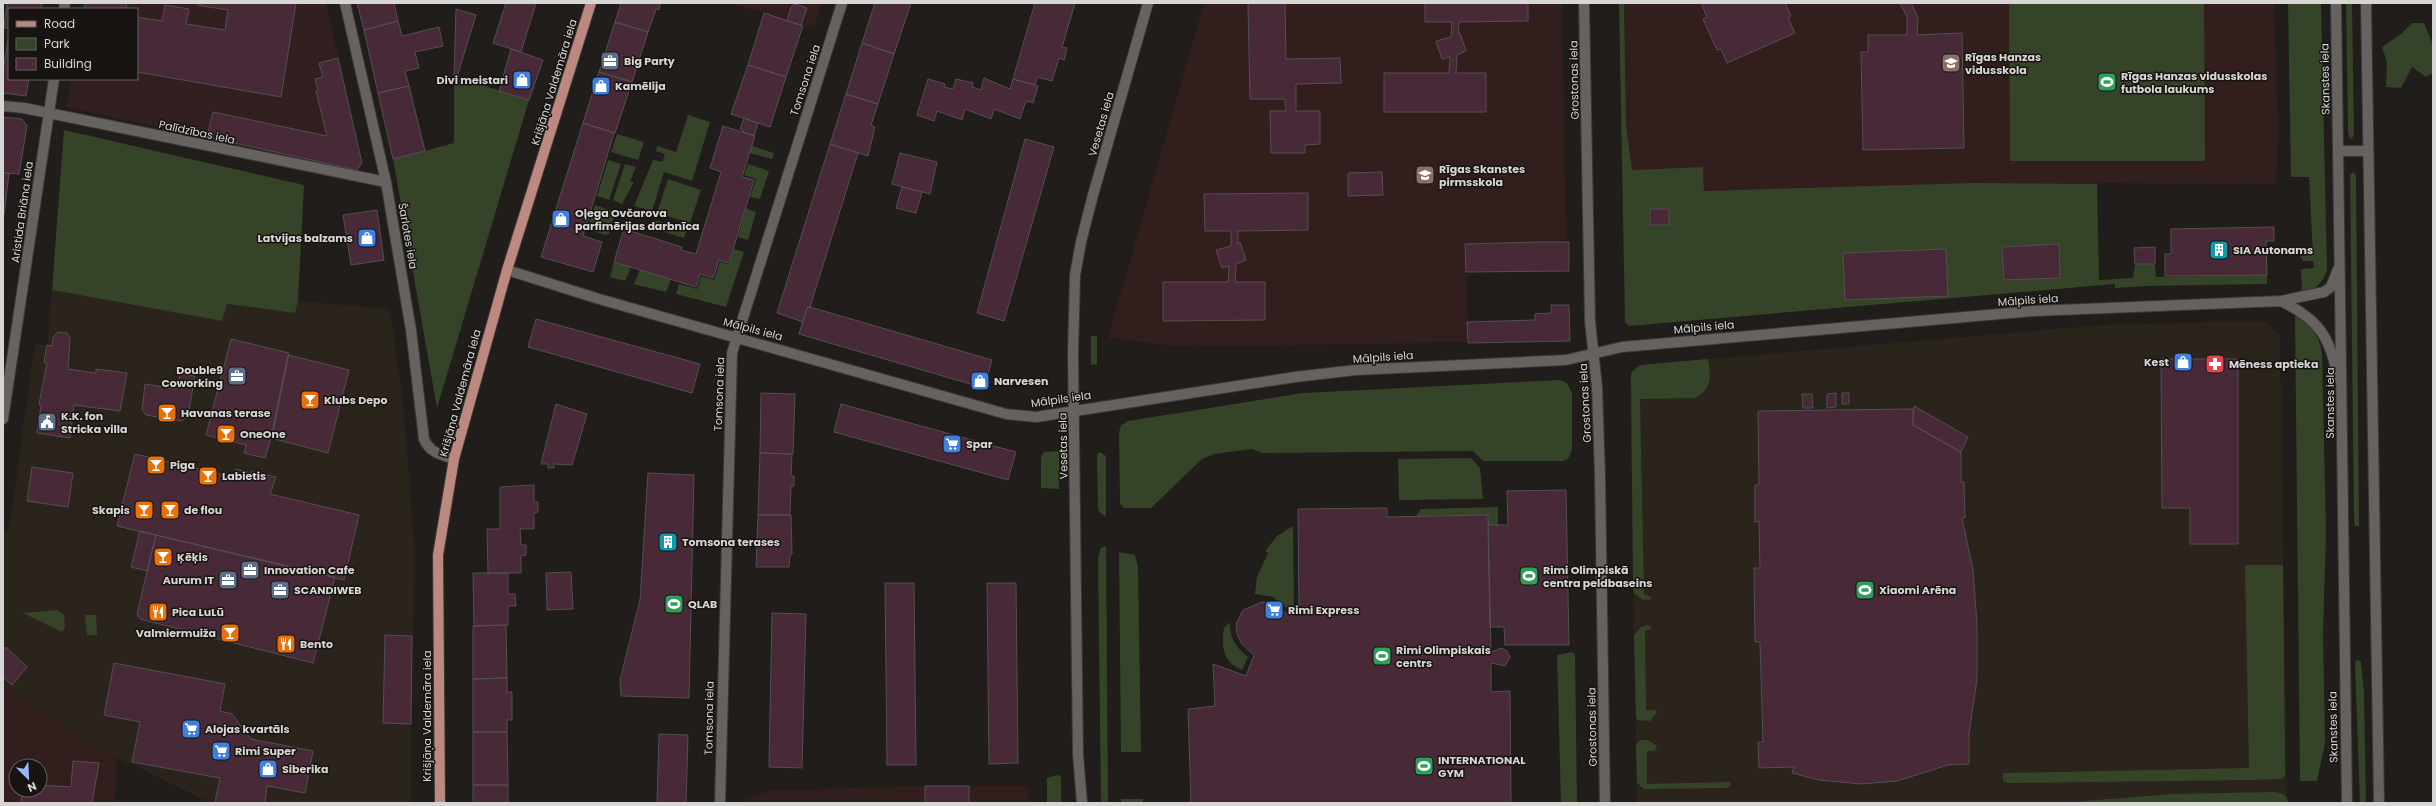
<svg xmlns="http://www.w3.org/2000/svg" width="2436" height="806" viewBox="0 0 2436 806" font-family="Poppins,sans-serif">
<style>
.built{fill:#2b241d}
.industrial{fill:#321f20}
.education{fill:#321f1d;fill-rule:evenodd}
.green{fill:#354328}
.building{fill:#472938;stroke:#544f51}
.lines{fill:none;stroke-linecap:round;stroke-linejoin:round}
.minor-casing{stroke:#3b3937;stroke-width:12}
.tertiary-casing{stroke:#3b3937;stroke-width:12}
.secondary-casing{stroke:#3b3937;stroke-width:12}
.primary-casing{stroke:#3b3937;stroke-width:12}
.minor{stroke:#66625f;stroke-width:10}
.tertiary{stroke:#66625f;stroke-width:10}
.secondary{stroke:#66625f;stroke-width:10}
.primary{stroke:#bc887f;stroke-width:10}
.labels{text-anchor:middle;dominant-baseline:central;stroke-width:3;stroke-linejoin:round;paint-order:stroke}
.poi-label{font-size:11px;font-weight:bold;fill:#d8d6d4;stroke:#171411;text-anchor:start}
.street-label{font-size:11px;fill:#d8d6d4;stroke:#171411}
</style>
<rect width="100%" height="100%" fill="#201d1a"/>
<!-- built -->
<path class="built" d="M52,290L222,321L227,304L295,313L298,301L390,309L404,412L415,555L411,724V803H211L92,745L3,687V543L5,529L9,530L35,344L47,345Z
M2265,321L2280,335L2287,803H1637L1630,382L1631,373L1635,368L1640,365L2102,325Z"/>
<!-- industrial -->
<path class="industrial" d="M85,3H326L362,163L357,170L66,107L72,79H137V9H84Z"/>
<!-- education -->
<path class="education" d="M730,3H822L815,25L809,27Z
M1204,3H1562L1566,243L1466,244L1468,342L1182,347L1108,338Z
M1624,3H2274L2278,131L2276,184L2104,183L1704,191L1703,167L1632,170L1626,124Z
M3,687L92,745L117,757L115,803H3ZM16,766H40V790H16Z
M930,786H1028L1029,803H737L771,790Z"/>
<!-- green -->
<path class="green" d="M1619,3H1624L1626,124L1632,170L1703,167L1704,191L1974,183L2097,184L2099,280L2133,278L2135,264H2155L2156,277L2267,275V284L2146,286L2115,288V284L1629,326L1625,322Z
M2009,3H2204L2205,161H2010Z
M2288,3H2321L2327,270C2322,284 2317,289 2302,292L2301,269L2314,268L2313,261H2303L2300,256L2313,254L2309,177H2291Z
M2346,3H2352L2354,133L2352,139L2349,137L2348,129Z
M2412,23H2424L2433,45V73L2426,77L2412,67L2401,88L2386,87L2387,62L2382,47L2401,34Z
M454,76L529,100L437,408L393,159L454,143Z
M688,115L710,122L692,181L664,172L652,211L634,206L653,160L662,162L665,154L656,151L657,146L676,152Z
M64,130L304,185L298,301L295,313L227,304L222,321L52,290Z
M617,134L644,142L638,160L611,152Z
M752,146L774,153L772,159L750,153Z
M608,160L621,164L609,200L597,196Z
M625,164L636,167L630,181L634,182L622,204L613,200Z
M748,164L769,171L760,199L750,197L756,179L744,175Z
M2353,172L2356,175L2359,526H2355L2354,518L2350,175Z
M668,179L701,190L690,223L657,213Z
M595,205L615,212L609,234L605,235L587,229Z
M746,208L756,212L748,240L738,237Z
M654,220L687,229L684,238L652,228Z
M734,249L744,252L726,307L676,294L679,284L697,289L701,276L714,280L720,262L729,264Z
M614,262L631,267L625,281L610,277Z
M640,269L671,279L666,292L634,284Z
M2295,316C2312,323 2319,336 2322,353L2326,533L2323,633L2325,743L2317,781H2300Z
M1091,336H1097V364L1091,365Z
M1708,359C1711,376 1712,391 1694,398L1640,399L1644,595L1649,596L1652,599L1643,600L1634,593L1633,586L1631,373L1640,365Z
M1560,380L1567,383L1572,393V450L1568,459L1563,461H1483L1473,451L1263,453L1252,449L1214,454L1202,459L1151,508H1124L1120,503L1119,433L1121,425L1128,421L1303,393Z
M1059,451V489L1041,488V457L1044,452Z
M1100,452L1106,456V517L1099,512L1098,506L1097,454Z
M1471,458L1480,468L1483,499L1399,500L1398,459Z
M1498,507V525H1488V515L1416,516L1421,509Z
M1293,526L1294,609L1289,610L1273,597L1255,594L1257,577L1268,553L1265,551L1277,536Z
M1106,546L1108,803H1101L1098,558L1101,548Z
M1119,552L1135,555L1138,567L1141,752H1121Z
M2245,565H2283L2285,776L2281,779L2251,780L2008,783L2003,781V773L2249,768Z
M57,610L64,615L65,627L62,632L23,613Z
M85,615H96L97,635H87Z
M1230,622C1229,637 1236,648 1248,657L1242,670C1223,663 1221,646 1224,628Z
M1648,625L1652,628L1645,631L1646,710H1655L1657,712L1650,721L1638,720L1636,717L1634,635L1641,627Z
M1572,652L1575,654L1577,803H1561L1557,655Z
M2358,660L2361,662L2364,692L2366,803H2360L2355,662Z
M1642,740H1648L1657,746L1655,751H1647V784L1731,782L1730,786L1726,788L1644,789L1637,783L1636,744Z
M1057,775L1061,777V803H1047V778Z
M2275,792L2283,794L2287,798L2288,803H2059L2173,794Z
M1143,799V803H1121V799Z"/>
<!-- building -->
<path class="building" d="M7,3H42L41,9H9V28H4Z
M85,3H127L126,9H84Z
M198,3H296L281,97L137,72V17L162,21L165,5L189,9L186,24L225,30L228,10L197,5Z
M357,3H394L398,21L364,30Z
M506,3H536L521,52L493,43Z
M621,3H660L659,10L656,9L648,32L615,22Z
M875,3H911L894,54L862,43Z
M1035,3H1075L1062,47L1067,48L1064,60L1059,58L1052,81L1037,77L1035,85L1013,79Z
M1248,3H1285L1286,59L1340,58L1341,83L1296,84V111H1320V144L1305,145V153H1271L1270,111H1286L1285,99H1250Z
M1425,3H1528V21L1459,22L1458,34L1460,33L1466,51L1457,55L1456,73H1486V112H1384V73H1449L1450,57L1442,59L1436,41L1451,37L1452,22H1425Z
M1701,3H1785L1791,16L1788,18L1795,33L1727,63L1721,49L1717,50L1703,19L1707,17Z
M1900,3H1911L1918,17L1917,35L1962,33L1964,148L1863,150L1861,52H1868V35H1907V17Z
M795,4L807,8L801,25L787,21L791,7Z
M456,9L476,15L457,77L454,76Z
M764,13L803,26L786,77L748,65Z
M398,21L402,36L439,27L443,46L415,52L419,68L405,71L409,86L378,93L364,30Z
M615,22L648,32L632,82L599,72Z
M8,39L9,79H29L26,96L3,93V71Z
M862,43L894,54L878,104L846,94Z
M511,49L543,60L529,100L499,91Z
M338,58L362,163L357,170L207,137L213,112L327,136L316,91L318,90L315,79L323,77L319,63Z
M748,65L786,77L770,127L731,114Z
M599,72L632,82L615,133L583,123Z
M984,78L1010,89L1013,79L1038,86L1033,103L1026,101L1020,119L994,109L991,119L965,109L962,120L937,111L934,121L917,115L928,79L945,84L944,87L953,89L956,79L973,83L972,87L981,90Z
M409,86L425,151L393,159L378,93Z
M846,94L878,104L871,125L875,127L868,156L830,144Z
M3,117L22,119L27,126L19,174L3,173Z
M744,118L758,123L754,136L743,132V130L740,129Z
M583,123L614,133L583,236L602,242L593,272L541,257Z
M723,126L755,136L742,177L754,180L729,263L719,260L713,278L700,274L696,287L614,262L624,229L682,247L681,250L696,254L721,172L710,168Z
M1025,139L1054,147L1004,321L977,313Z
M830,144L858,153L810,307L807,308L803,322L777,313Z
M900,153L937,162L930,194L892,184Z
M1382,172L1383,195L1348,196V173Z
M3,173H9L4,215H3Z
M902,187L922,192L916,213L896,208Z
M1308,193V230L1238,231V244L1240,242L1246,260L1236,264L1235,282H1265V320L1163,321V282H1228L1229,266L1222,268L1216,250L1231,246V231H1205L1204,194Z
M1650,209H1669V225H1650Z
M377,210L384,260L351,265L343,215Z
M2274,227V241H2266L2267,275L2165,276V254H2171V229Z
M1538,242H1569V271L1466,272L1465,244Z
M2059,244L2060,278L2004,280L2002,247Z
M2155,247V264H2135L2134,248Z
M1946,249L1948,296L1845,300L1843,253Z
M1551,305H1569L1570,341L1468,343L1467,322L1535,320V314L1551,313Z
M810,307L992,360L984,388L799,334L807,308Z
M536,319L700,364L692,393L528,347Z
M58,332L67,333L70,339L68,369L96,373V369L127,373L120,411L74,405L70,438L37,433L41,406L39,404L47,363L44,362L47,345L52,346L53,337Z
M231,339L289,353L274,427L265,458L244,453L246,445L206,435Z
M288,355L349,370L328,453L271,438Z
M2161,359H2238V544H2190V508H2162Z
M180,374L195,376L188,416L182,421L146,415L142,410L145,384L177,389Z
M761,393L795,394L793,454L760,453Z
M1836,393V407L1827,408V394Z
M1842,393H1849V404H1842Z
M1802,394H1812L1813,408H1803Z
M556,404L587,414L572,465L554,464V468H548V464H541Z
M841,404L1016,452L1008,480L834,432Z
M1914,406L1968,437L1961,452L1913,425Z
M1913,409V425L1961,452V482H1964L1965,518H1962L1973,570L1977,625V679L1969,734V764L1948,765L1897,781L1861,784L1819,780L1792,773L1794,767L1759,768L1758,742H1763L1760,642H1755L1754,568H1760L1759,521L1755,522V485H1759L1758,411Z
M760,453L792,454L791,476H794V486H791L790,515H758Z
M135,454L233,477L236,469L251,473L252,471L276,477L270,494L359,515L344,580L117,526Z
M32,467L73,473L68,507L27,501Z
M648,473L694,475L689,698L621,696L620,680L640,600Z
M534,485V502H538V512L534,513V529H520L521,545H526V555L521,556V573H488L487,529H500V487Z
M1566,490L1569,645H1505L1504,627H1490L1488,525H1508L1507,491Z
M1387,508V517L1488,515L1491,652L1502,648L1507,651L1510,657L1505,666L1491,663V692L1510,691L1511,803H1191L1188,709L1215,706L1213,664L1246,676L1254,655L1242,644L1237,634L1236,624L1243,610L1262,602L1276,605L1287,614L1299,613L1298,509Z
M758,515H791L792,554L790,555L789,567H756Z
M140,531L156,535L147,571L131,567Z
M156,535L335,577L313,663L140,619L137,614Z
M571,572L573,609L547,610L546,573Z
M473,573H508V594H515L516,606H508V625L474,626Z
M885,583H914L916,765H887Z
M987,583H1016L1018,763L989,764Z
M772,613L806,614L802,768L769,767Z
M506,625L507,678L473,679V626Z
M385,635L412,636L411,724L383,723Z
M6,647L27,667L12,685L3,677V651Z
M114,663L225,684L220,711L232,714L251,739L313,751L305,793L267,786L265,803H219L215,802L220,778L132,762L140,722L104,715Z
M507,678V692H512V720H507V732H473V679Z
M473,732H507L508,785H473Z
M659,734L688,735L686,803H657Z
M73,761L99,763L92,803H21L22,790H40V785L71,787Z
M473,785H508V803H473Z
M925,786H969V803H925Z"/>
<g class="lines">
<!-- minor casing -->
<g class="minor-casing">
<path id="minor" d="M345,3L386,182L411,330L424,439C429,452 441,455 454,459
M1584,3L1590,321L1597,387L1600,476L1605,803
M3,106L24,108L386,182
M507,270L599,299L1006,414L1036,417L1295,377L1356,370L1566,360L1622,347L2034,311L2281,301L2324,292L2331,287L2338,269
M2281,301C2318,319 2330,336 2338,378
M720,803L732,353L842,3
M1082,803L1078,754L1073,353L1075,275L1081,242L1093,195L1148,3"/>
</g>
<!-- tertiary casing -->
<g class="tertiary-casing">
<path id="tertiary" d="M64,9L65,3
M3,419L54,79"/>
</g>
<!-- secondary casing -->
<g class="secondary-casing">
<path id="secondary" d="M2336,3L2347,803
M2366,3L2379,803
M2339,151H2368"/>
</g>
<!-- primary casing -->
<g class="primary-casing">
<path id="primary" d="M440,803L438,555L454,459L507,270L591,3"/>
</g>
<!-- minor -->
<use href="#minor" class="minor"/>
<!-- tertiary -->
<use href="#tertiary" class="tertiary"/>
<!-- secondary -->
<use href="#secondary" class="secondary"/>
<!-- primary -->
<use href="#primary" class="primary"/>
</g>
<!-- icons -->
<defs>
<g id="office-square" transform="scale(1)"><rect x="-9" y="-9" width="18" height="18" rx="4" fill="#5c6f8a" stroke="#171411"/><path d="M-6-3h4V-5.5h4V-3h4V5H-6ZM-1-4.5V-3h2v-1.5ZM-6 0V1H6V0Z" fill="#fff"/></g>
<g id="school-square" transform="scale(1)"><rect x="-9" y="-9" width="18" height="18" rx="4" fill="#8d6e63" stroke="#171411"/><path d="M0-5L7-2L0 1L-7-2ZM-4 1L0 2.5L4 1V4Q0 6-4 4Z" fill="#fff"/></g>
<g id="shop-square" transform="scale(1)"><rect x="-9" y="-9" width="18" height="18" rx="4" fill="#3f7fe0" stroke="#171411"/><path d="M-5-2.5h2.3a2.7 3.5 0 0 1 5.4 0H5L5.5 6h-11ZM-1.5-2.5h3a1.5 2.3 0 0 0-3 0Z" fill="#fff"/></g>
<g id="stadium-square" transform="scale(1)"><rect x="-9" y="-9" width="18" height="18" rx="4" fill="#2e9e5b" stroke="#171411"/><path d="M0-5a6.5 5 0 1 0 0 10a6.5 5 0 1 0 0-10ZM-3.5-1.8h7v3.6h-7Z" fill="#fff"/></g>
<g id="building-square" transform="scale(1)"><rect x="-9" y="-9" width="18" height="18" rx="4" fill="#0f9aa8" stroke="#171411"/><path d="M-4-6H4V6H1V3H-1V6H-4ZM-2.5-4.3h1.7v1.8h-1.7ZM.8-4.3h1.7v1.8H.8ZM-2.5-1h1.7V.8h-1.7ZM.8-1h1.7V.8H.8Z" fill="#fff"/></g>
<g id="pharmacy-square" transform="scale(1)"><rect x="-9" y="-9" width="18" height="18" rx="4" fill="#e0444e" stroke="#171411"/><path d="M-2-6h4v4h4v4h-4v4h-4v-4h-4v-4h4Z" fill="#fff"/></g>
<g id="bar-square" transform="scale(1)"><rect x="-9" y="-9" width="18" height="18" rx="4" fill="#e8710a" stroke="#171411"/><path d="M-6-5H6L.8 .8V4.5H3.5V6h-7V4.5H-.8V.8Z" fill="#fff"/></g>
<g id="civic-square" transform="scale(1)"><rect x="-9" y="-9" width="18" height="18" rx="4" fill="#5c6f8a" stroke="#171411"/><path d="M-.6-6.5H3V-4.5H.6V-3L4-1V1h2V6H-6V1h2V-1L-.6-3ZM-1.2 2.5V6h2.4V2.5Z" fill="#fff"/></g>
<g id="supermarket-square" transform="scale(1)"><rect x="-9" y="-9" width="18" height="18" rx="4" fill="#3f7fe0" stroke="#171411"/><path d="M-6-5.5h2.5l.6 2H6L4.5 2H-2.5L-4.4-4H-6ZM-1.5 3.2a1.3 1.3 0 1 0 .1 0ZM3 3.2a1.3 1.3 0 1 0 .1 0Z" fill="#fff"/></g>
<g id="restaurant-square" transform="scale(1)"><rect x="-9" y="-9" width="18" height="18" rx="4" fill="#e8710a" stroke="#171411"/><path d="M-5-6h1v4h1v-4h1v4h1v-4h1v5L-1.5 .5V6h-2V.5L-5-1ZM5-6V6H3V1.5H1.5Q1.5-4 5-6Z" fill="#fff"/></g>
</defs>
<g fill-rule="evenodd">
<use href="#office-square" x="610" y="61"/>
<use href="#school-square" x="1951" y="63"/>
<use href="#shop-square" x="522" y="80"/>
<use href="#stadium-square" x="2107" y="82"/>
<use href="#shop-square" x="601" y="86"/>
<use href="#school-square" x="1425" y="175"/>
<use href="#shop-square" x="561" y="219"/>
<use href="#shop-square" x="367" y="238"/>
<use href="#building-square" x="2219" y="250"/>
<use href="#shop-square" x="2183" y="362"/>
<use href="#pharmacy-square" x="2215" y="364"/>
<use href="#office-square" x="237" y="376"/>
<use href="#shop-square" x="980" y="381"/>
<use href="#bar-square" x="310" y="400"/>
<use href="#bar-square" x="167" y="413"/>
<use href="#civic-square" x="47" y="422"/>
<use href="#bar-square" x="226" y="434"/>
<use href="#supermarket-square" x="952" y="444"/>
<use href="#bar-square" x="156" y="465"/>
<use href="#bar-square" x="208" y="476"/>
<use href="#bar-square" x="144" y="510"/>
<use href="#bar-square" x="170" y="510"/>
<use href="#building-square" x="668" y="542"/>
<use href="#bar-square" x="163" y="557"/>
<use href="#office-square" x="250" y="570"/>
<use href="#stadium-square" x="1529" y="576"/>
<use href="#office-square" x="228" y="580"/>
<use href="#office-square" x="280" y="590"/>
<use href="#stadium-square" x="1865" y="590"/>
<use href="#stadium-square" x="674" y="604"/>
<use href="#supermarket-square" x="1274" y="610"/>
<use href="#restaurant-square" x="158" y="612"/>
<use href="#bar-square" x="230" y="633"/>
<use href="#restaurant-square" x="286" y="644"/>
<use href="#stadium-square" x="1382" y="656"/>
<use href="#supermarket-square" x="191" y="729"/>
<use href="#supermarket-square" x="221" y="751"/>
<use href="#stadium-square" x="1424" y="766"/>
<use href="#shop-square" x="268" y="769"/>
</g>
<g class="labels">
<!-- poi labels -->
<g class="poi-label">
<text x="1965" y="57">Rīgas Hanzas<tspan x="1965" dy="13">vidusskola</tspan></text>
<text x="624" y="61">Big Party</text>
<text x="2121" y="76">Rīgas Hanzas vidusskolas<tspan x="2121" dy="13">futbola laukums</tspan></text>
<text x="508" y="80" text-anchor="end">Divi meistari</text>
<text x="615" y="86">Kamēlija</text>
<text x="1439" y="169">Rīgas Skanstes<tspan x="1439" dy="13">pirmsskola</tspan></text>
<text x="575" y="213">Oļega Ovčarova<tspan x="575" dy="13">parfimērijas darbnīca</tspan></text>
<text x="353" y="238" text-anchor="end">Latvijas balzams</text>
<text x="2233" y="250">SIA Autonams</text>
<text x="2169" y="362" text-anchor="end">Kest</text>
<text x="2229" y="364">Mēness aptieka</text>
<text x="223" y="370" text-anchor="end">Double9<tspan x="223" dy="13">Coworking</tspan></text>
<text x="994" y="381">Narvesen</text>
<text x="324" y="400">Klubs Depo</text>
<text x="181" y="413">Havanas terase</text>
<text x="61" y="416">K.K. fon<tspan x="61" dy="13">Stricka villa</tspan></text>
<text x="240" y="434">OneOne</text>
<text x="966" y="444">Spar</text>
<text x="170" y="465">Piga</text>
<text x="222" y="476">Labietis</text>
<text x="130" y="510" text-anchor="end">Skapis</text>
<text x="184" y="510">de flou</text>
<text x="682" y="542">Tomsona terases</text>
<text x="177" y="557">Ķēķis</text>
<text x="264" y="570">Innovation Cafe</text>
<text x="1543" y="570">Rimi Olimpiskā<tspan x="1543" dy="13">centra peldbaseins</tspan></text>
<text x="214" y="580" text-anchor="end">Aurum IT</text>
<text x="294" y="590">SCANDIWEB</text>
<text x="1879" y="590">Xiaomi Arēna</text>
<text x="688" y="604">QLAB</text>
<text x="1288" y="610">Rimi Express</text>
<text x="172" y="612">Pica LuLū</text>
<text x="216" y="633" text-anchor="end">Valmiermuiža</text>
<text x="300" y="644">Bento</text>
<text x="1396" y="650">Rimi Olimpiskais<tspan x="1396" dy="13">centrs</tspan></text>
<text x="205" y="729">Alojas kvartāls</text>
<text x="235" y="751">Rimi Super</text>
<text x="1438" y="760">INTERNATIONAL<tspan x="1438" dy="13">GYM</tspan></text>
<text x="282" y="769">Siberika</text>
</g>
<!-- street labels -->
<g class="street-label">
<text transform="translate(2325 79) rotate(-91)">Skanstes iela</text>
<text transform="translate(805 80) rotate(-72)">Tomsona iela</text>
<text transform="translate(1574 80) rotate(-91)">Grostonas iela</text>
<text transform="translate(554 82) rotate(-73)">Krišjāņa Valdemāra iela</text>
<text transform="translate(1101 124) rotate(-74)">Vesetas iela</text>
<text transform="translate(197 132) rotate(12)">Palīdzības iela</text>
<text transform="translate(22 212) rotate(-82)">Aristida Briāna iela</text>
<text transform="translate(408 236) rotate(80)">Šarlotes iela</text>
<text transform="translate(2028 300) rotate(-4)">Mālpils iela</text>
<text transform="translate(1704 327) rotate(-5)">Mālpils iela</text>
<text transform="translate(753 329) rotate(15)">Mālpils iela</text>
<text transform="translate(1383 357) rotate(-4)">Mālpils iela</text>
<text transform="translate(460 393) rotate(-75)">Krišjāņa Valdemāra iela</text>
<text transform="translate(719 394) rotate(-88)">Tomsona iela</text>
<text transform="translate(1061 399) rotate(-8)">Mālpils iela</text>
<text transform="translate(1585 403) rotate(-93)">Grostonas iela</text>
<text transform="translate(2330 403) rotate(-90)">Skanstes iela</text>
<text transform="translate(1063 446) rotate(-91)">Vesetas iela</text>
<text transform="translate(427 716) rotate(-90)">Krišjāņa Valdemāra iela</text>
<text transform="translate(709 718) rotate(-89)">Tomsona iela</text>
<text transform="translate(1592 727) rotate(-91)">Grostonas iela</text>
<text transform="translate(2333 727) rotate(-91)">Skanstes iela</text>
</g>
</g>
<!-- border -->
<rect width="2436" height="806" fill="none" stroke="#d8d6d4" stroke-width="8"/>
<!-- legend -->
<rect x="8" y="8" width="130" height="72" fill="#171411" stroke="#64625f"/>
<rect x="16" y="21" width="20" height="6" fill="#bc887f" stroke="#64625f"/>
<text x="44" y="28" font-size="12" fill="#d8d6d4">Road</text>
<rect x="16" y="38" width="20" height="12" fill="#354328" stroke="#64625f"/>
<text x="44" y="48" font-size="12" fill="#d8d6d4">Park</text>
<rect x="16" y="58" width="20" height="12" fill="#472938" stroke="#64625f"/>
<text x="44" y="68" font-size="12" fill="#d8d6d4">Building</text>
<!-- north arrow -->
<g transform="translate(28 778) rotate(156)"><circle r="19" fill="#171411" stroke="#64625f"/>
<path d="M0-3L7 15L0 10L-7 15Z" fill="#98b6fd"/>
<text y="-6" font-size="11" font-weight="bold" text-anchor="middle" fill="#d8d6d4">N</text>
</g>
</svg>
